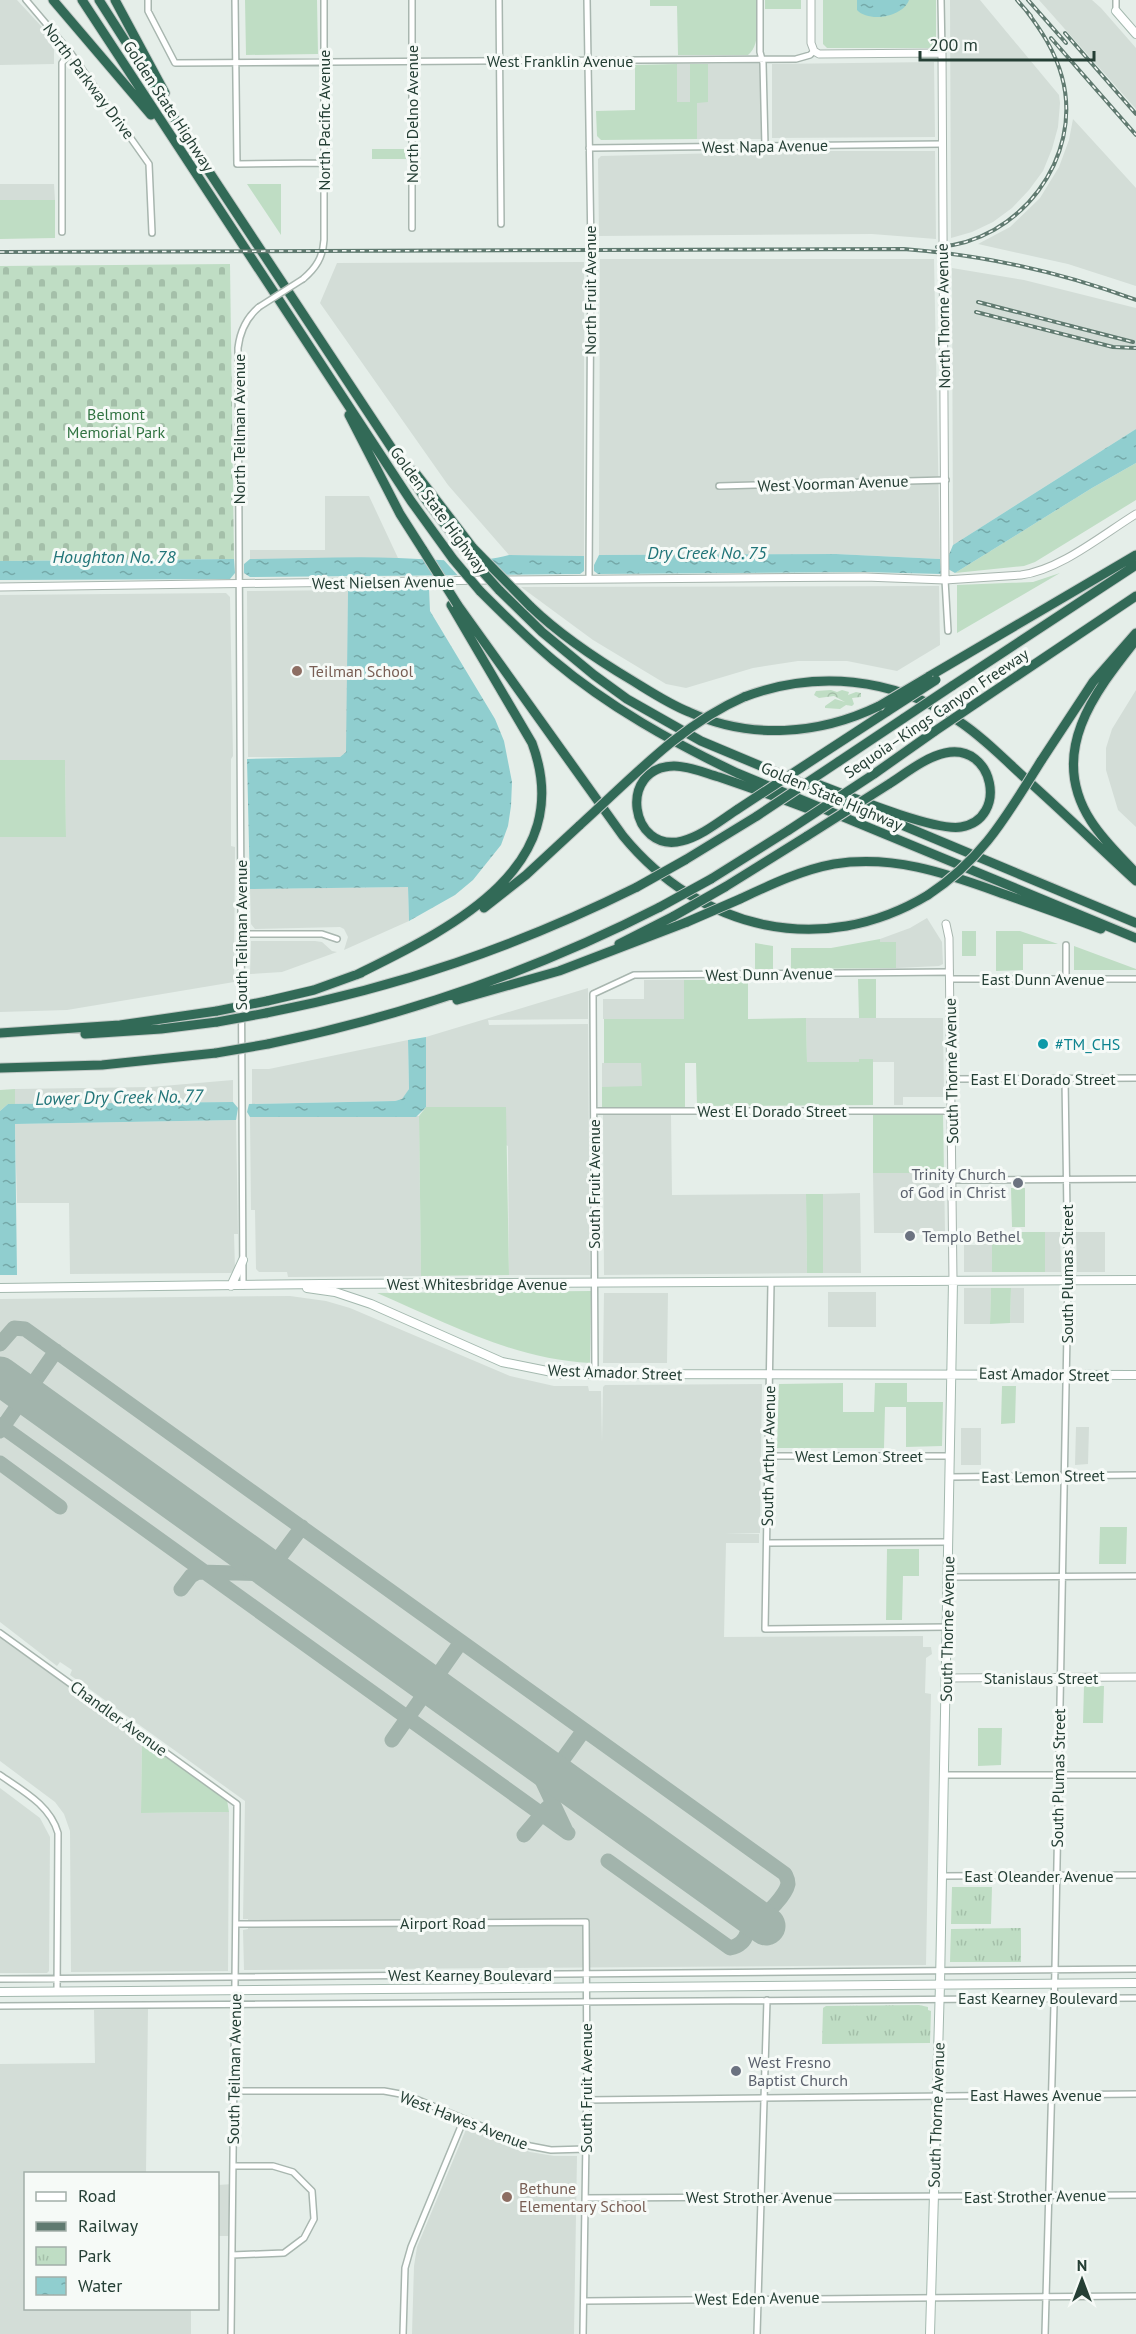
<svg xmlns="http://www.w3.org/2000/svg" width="1136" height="2334" viewBox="0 0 1136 2334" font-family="'PT Sans',sans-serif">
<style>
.built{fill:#d3ddd7}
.grass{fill:#bfddc4}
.forest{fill:url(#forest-crowns)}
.cemetery{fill:url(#cemetery-stones)}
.park{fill:url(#park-tufts)}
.water{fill:url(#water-ripples)}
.pier{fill:#e5eee9}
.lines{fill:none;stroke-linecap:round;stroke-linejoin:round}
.taxiway{stroke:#a2b4ac;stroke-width:15}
.runway{stroke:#a2b4ac;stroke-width:39}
.minor-casing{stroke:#a8b6af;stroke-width:8}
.tertiary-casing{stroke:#a8b6af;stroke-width:9}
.secondary-casing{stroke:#a4b9af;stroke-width:10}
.motorway-casing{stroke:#c2c9c6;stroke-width:11}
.minor{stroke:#fff;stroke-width:5}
.tertiary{stroke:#fff;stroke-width:7}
.secondary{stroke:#fff;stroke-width:8}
.motorway{stroke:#326a57;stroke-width:9}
.rail-casing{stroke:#607a70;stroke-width:4}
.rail{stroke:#f6faf7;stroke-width:1.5;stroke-dasharray:4.5;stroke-linecap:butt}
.minor-bridge-casing{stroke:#a8b6af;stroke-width:8;stroke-linecap:butt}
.motorway-bridge-casing{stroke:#c2c9c6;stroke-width:11;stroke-linecap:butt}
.minor-bridge{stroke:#fff;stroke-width:5}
.motorway-bridge{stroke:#326a57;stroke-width:9}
.education-dot{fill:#8d6e63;stroke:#f6faf7;stroke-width:2}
.culture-dot{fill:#0f9aa8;stroke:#f6faf7;stroke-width:2}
.worship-dot{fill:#6b7280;stroke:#f6faf7;stroke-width:2}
.labels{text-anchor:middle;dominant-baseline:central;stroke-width:6;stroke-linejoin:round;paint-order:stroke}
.street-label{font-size:16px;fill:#253f35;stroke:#f6faf7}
.park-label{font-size:16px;fill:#317442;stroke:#f6faf7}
.education-label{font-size:16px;fill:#785e54;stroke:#f6faf7;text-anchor:start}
.culture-label{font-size:16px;fill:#0d838f;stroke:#f6faf7;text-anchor:start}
.worship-label{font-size:16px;fill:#5b616d;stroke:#f6faf7;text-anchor:start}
.water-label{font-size:18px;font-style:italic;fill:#217579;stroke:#f6faf7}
</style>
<defs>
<pattern id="forest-crowns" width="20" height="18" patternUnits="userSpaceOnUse" patternTransform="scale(1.5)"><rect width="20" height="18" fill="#bfddc4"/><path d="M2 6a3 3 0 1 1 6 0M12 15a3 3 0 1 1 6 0" fill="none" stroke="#a4bfa9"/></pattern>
<pattern id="cemetery-stones" width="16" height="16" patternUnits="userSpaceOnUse" patternTransform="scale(1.5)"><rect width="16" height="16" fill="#bfddc4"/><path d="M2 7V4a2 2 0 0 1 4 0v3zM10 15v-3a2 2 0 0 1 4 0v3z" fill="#a4bfa9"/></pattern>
<pattern id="park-tufts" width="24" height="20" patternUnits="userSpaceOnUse" patternTransform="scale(1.5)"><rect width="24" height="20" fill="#bfddc4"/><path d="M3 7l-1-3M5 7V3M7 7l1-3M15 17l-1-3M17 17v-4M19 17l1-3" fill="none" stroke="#a4bfa9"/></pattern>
<pattern id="water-ripples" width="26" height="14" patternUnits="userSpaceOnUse" patternTransform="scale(1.5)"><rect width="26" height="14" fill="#90cecf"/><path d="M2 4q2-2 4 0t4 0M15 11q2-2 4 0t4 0" fill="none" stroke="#75a9a9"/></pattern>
</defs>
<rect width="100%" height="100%" fill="#e5eee9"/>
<!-- built -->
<path class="built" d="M0,0H17L54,40V64L0,65Z
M950,0H980L1059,95L1060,103L1058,127L1052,149L1043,171L1029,190L1012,208L993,222L972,232L951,238Z
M1039,0H1092L1101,8L1136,48V109Z
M934,62L935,137L772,138V64Z
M677,64H690V102H677Z
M708,64H761L762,139H697V102H708Z
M1073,119L1136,188V286L1068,264L978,244L1010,227L1040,198L1059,167L1069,140Z
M800,151H935L936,239L872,234L599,236L598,159L601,156Z
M0,184H54L55,200H0Z
M600,259H934L940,559L836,554L599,555Z
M584,262V556L509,555L448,485L320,303L337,263Z
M952,268L1024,280L1136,308V429L953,545Z
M325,496H369L398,558L250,559V550H325Z
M939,586L940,645L897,671L847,661H798L753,668L686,688L666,684L593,640L521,587Z
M348,590L347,751L339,758L248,757L247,591Z
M226,593L230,597L233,756L231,759V846L235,847L234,982L67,1010L0,1012V837H66L65,760H0V595Z
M1136,690V827L1118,810L1106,770V748L1112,729Z
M408,887L409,921L344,950L348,937L344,929L340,927L255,929L251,924L250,889Z
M927,918L942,942L943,964L939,966L896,968V942H880V939L910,928Z
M251,941H315L322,942L332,951L337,952L282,972L250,974Z
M644,980H684V1019H603V999H644Z
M588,988V1019L488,1020L489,1025L588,1024L590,1275H509L508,1146L426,1107V1037Z
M806,1018H943L944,1097H903V1105H894V1062H873V1059H860L859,1062H807Z
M408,1040L409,1089L403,1099L395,1101L252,1104V1069H269Z
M602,1063H642V1087H602Z
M233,1080V1102L15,1104V1089L151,1087Z
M603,1115H671L672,1195L806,1194L807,1273L604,1275Z
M419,1116L421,1276L288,1277L287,1272H259L256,1269L255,1210H251L250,1117Z
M236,1120L238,1234H234L235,1269L231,1273L70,1274L69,1203H17L15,1124Z
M873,1173H944L945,1233H874Z
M860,1193L861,1273H823V1194Z
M979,1232H992V1272H964V1245H978Z
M1045,1232H1060L1061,1272H1045Z
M1076,1232H1105V1272H1077Z
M964,1288H991L990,1324H964Z
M1011,1288H1024V1323H1010Z
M828,1292H876V1327H828Z
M604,1293H668L667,1363H603Z
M290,1296L326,1301L350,1308L510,1376L554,1386H588L589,1391H601L602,1442L603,1387L605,1385L762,1384L760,1533L725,1534H759V1543H726L724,1637L923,1636V1647H931L932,1654L926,1658L925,1693L931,1694L926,1965L244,1970L243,1930L248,1929V1919H243L245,1801L70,1675L72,1670L60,1662L57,1666L0,1622V1299Z
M1076,1427H1089L1088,1464L1075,1465Z
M961,1428H981V1465H961Z
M0,1638L142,1739L141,1813L229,1812L228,1971L71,1972L70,1831L64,1814L55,1802L0,1761Z
M0,1788L40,1818L50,1837L49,1971L47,1973H0Z
M148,2009L146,2173L26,2174V2308L191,2309V2334H0V2064L95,2063L94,2010Z
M467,2127L530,2152L554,2156H577L574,2334H412L414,2266L417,2247Z
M233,2184V2236H218V2185Z"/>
<!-- grass -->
<path class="grass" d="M245,0H317L318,54L246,55Z
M650,0H756C756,16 762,44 748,55H678L677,6H650Z
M765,0H801V9H765Z
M823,0H936V44L932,48H827L823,44Z
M677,64V102H690V64H708V102L697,103V139L601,140L597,136L596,111L635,110V65Z
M372,149H406V159H372Z
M247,184H281V235Z
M0,200H55V238L0,239Z
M1136,463V500L1035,562L1024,566L955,573L1092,488Z
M1060,573L957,633V585L1033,582Z
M0,760H65L66,837H0Z
M962,931H976V956H962Z
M996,931H1020L1058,944H1023V970L996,971Z
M880,939V942H896V968L791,969V948H831Z
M755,943L773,946V969H755Z
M1074,946L1136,969V970H1074Z
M858,979H876V1018H859Z
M684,980H748V1019L806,1018L807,1062H859V1059H873V1105L697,1106L696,1063H685V1107H602V1087L642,1086L641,1063H604V1019H684Z
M15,1089V1104H8L0,1111V1090Z
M426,1107H506L509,1275L421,1276L419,1116Z
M873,1113H943L944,1173H873Z
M1011,1188H1025V1227H1012Z
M806,1194H823V1273H807Z
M992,1232H1045V1272H992Z
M991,1288H1011L1010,1323L990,1324Z
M591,1291L590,1363C513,1359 447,1323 377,1293Z
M843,1383V1412H874L875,1383H907V1402H943L942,1446L906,1447V1407H885L884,1448H777L779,1384Z
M1002,1386H1016L1015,1423L1001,1424Z
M1100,1527H1127L1126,1564H1099Z
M887,1549H919V1576H903L902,1620H886Z
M1084,1686H1104L1103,1723H1083Z
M978,1728H1002L1001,1765L978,1766Z
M142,1739L227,1800L229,1812L141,1813Z"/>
<!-- forest -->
<path class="forest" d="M831,690L837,692L842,690L849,692L848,695L856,692L861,693V697L852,698L854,704L852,706L846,705L840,709L825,708V706L835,699L845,702L834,696L819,698L814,695L816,691Z"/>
<!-- cemetery -->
<path class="cemetery" d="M230,264L234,559L0,561V266Z"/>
<!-- park -->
<path class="park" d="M952,1887H992L991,1924H951Z
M1021,1928V1962H950L951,1929Z
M919,2005L928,2007V2010L931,2011L930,2043L822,2044L823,2008L826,2006Z"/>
<!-- water -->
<path class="water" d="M857,0H909C903,17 869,23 857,10Z
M1136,429V463L1092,488L955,573L948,569V557L953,545Z
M836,554L940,559L941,574L863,572L598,574L594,571V565L599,555Z
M509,555L584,556V571L580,574L250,577L244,573V564L250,559C299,559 349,556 398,558C435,559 473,565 509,555Z
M234,559L235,573L230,579L0,580V561Z
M429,588L430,611L495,719L504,741L512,782L511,806L508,826L501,845L473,880L455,895L409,921L408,887L250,889L247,759L340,757L346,752L348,591Z
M426,1037V1107L416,1117H250L247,1112L249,1104L395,1101L402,1099L409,1089L408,1040Z
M233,1102L238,1108L236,1120L15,1124L17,1275H0V1111L8,1104Z"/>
<!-- pier -->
<path class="pier" d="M487,557L507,578H460L442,558Z"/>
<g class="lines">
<!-- taxiway -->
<path class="taxiway" d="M0,1344L14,1328L25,1329L785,1874C787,1878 788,1879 788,1884C786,1894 767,1916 758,1917L743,1910
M0,1425L568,1833
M0,1431L56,1351
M0,1463L60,1507
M270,1570L302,1527
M181,1589L191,1576L198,1572L276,1574
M392,1740L461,1642
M532,1759L566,1831
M553,1773L584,1730
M524,1835L547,1808
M608,1861L730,1948C749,1944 752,1925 743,1910"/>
<!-- runway -->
<path class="runway" d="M0,1376L766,1926"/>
<!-- minor casing -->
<g class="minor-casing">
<path id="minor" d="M26,0L70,52L149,164L152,233
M148,0V11L175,63L796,59L810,55L814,51
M235,0L237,164L324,163
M412,0V228
M499,0L501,224
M587,0L591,249L589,579
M760,0V52L763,63L765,146
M941,0L942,53
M1116,0V11
M589,148L942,144
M62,232V63L70,52
M303,279C316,268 323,257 324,240V0
M719,486L946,480
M945,580L948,631
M241,934H322L337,939
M1066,945V979
M950,979H1136
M951,1079L1136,1078
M594,1111H951
M952,1180L1136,1179
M771,1283L765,1629L947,1627
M243,1286L238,348C240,331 246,318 259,307
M595,1375L593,994L634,975L950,972
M768,1456H950
M950,1477L1136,1475
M767,1543L948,1542
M948,1577L1136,1576
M0,1633L237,1804L231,2334
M0,1775C23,1791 50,1805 58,1833L57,1992
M944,1775H1136
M942,1876L1136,1875
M236,1924L586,1922L587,2076L583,2334
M0,1979L1136,1969
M0,2006L1136,1998
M234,2091H384L406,2095L530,2146L551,2150L586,2149
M586,2100L1136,2094
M585,2198L1136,2195
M232,2255L284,2253L304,2238L314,2219L312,2191L293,2172L273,2166H233
M584,2301L1136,2296
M403,2334L405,2268L411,2247L464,2119
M757,2334L767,2000
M1045,2334L1055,1969L1068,1280L1065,1079"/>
</g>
<!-- tertiary casing -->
<g class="tertiary-casing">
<path id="tertiary" d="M811,0V43L814,51L819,54L942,53L945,580
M504,580L865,577L945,580L1021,575C1060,570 1102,535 1136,514
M0,587L493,580
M946,924L949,938L953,1281
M946,1678L1136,1677"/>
</g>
<!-- secondary casing -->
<g class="secondary-casing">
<path id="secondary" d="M1116,11L1136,34
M231,1286L243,1260
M0,1288L321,1284L1136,1280
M307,1288L335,1292L371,1304L502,1362L562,1374L1136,1375
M0,1992L1136,1983
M930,2334L940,1984L953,1281"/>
</g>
<!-- motorway casing -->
<g class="motorway-casing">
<path id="motorway" d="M53,0L151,115
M82,0L411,501L453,559
M99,0L200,158L426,500L472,560
M115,0L165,93
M349,415L400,514L423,550
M414,471L473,548
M499,590L542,632L594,675L627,699L701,741L1136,923
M480,591C504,615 528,639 553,660C609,707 672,742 737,773L1136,938
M457,604L623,836C700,930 822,959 928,895
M530,606C561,636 596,659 633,681C651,692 669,704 689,712C750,740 819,735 879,706
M1136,640C1094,693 1047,753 1091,821C1103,840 1120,856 1136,873
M928,677L1136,555
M952,686L1136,565
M744,697C815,670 893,677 957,720C982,736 1004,759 1026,779C1063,812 1099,847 1136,881
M978,702L1136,596
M819,756L888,711
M1041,761L1093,682L1136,633
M838,762L904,718
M874,774L935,731
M812,782C841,793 935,832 961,827C1009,819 994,742 945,753C926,757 906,773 889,784
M738,809C721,820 702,836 682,841C630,854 617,767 674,766C689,766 705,773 719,777C751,788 782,799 814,811
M685,860L757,816
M711,879L789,830
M725,887L807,836
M740,899C770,885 801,870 834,864C892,855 943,872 998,892C1032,904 1067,916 1101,929
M484,908L526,875L580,825
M619,944L674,916
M356,975C447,930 579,869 532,743L451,605
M457,1000L559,971L687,922
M267,1001L314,990L361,973
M266,1013C399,987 516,947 637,887
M0,1033L120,1025L217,1011
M85,1034L161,1029L217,1022
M268,1044C405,1016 535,971 660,907
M0,1068L102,1065L216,1053"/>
</g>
<!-- minor -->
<use href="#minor" class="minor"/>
<!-- tertiary -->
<use href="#tertiary" class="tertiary"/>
<!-- secondary -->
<use href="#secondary" class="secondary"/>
<!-- motorway -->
<use href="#motorway" class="motorway"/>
<!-- rail casing -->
<g class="rail-casing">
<path id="rail" d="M1017,0L1031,16
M1028,0L1066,43
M1065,33L1136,114
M1051,38L1136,135
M937,247C1019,242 1084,158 1062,77C1055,51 1041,30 1025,9
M0,252L904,249C984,255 1061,272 1136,300
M978,302L1133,342
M976,312L1113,347L1136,348"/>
</g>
<!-- rail -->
<use href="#rail" class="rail"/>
<!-- minor-bridge casing -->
<g class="minor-bridge-casing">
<path id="minor-bridge" d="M259,307L303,279"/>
</g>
<!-- motorway-bridge casing -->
<g class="motorway-bridge-casing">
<path id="motorway-bridge" d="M473,548L530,606
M423,550L457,604
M453,559L480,591
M472,560L499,590
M879,706L928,677
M888,711L936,680
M904,718L952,686
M935,731L978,702
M738,809L819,756
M757,816L838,762
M580,825C631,779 680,725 744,697
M789,830L874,774
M807,836L889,784
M637,887L685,860
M928,895C983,859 1007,815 1041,761
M660,907L711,879
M674,916L725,887
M687,922L740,899
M217,1011L267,1001
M217,1022L266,1013
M216,1053L268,1044"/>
</g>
<!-- minor-bridge -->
<use href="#minor-bridge" class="minor-bridge"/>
<!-- motorway-bridge -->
<use href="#motorway-bridge" class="motorway-bridge"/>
</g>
<!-- markers -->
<g class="education-dot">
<circle cx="297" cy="671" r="6"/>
<circle cx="507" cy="2197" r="6"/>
</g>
<circle class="culture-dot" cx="1043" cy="1044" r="6"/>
<g class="worship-dot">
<circle cx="1018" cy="1183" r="6"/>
<circle cx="910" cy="1236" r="6"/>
<circle cx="736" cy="2071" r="6"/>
</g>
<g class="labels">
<!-- street labels -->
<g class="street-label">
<text x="560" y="61">West Franklin Avenue</text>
<text transform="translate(89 81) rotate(53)">North Parkway Drive</text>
<text transform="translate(169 106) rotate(57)">Golden State Highway</text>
<text transform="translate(412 114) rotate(-90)">North Delno Avenue</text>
<text transform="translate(324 120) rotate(-90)">North Pacific Avenue</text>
<text transform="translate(765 146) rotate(-1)">West Napa Avenue</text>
<text transform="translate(590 290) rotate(-90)">North Fruit Avenue</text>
<text transform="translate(943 316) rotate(-91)">North Thorne Avenue</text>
<text transform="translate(239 429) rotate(-90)">North Teilman Avenue</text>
<text transform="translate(833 483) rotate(-2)">West Voorman Avenue</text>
<text transform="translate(439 510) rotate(54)">Golden State Highway</text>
<text transform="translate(383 582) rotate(-1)">West Nielsen Avenue</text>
<text transform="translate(936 713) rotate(-34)">Sequoia–Kings Canyon Freeway</text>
<text transform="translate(832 796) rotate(23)">Golden State Highway</text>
<text transform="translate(241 935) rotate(-90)">South Teilman Avenue</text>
<text transform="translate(769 974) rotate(-1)">West Dunn Avenue</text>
<text x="1043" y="979">East Dunn Avenue</text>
<text transform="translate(951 1071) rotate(-91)">South Thorne Avenue</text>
<text x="1043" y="1079">East El Dorado Street</text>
<text x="772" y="1111">West El Dorado Street</text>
<text transform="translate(594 1184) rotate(-90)">South Fruit Avenue</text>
<text transform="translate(1067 1274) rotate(-90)">South Plumas Street</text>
<text x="477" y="1284">West Whitesbridge Avenue</text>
<text transform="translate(615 1372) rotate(2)">West Amador Street</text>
<text transform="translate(1044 1374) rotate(1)">East Amador Street</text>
<text transform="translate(768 1456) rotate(-89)">South Arthur Avenue</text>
<text x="859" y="1456">West Lemon Street</text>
<text transform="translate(1043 1476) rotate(-1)">East Lemon Street</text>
<text transform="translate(947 1629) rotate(-89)">South Thorne Avenue</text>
<text x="1041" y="1678">Stanislaus Street</text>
<text transform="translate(119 1718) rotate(36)">Chandler Avenue</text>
<text transform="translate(1058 1778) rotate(-89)">South Plumas Street</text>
<text x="1039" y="1876">East Oleander Avenue</text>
<text x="443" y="1923">Airport Road</text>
<text x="470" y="1975">West Kearney Boulevard</text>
<text x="1038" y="1998">East Kearney Boulevard</text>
<text transform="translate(234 2069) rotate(-89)">South Teilman Avenue</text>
<text transform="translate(586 2088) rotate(-90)">South Fruit Avenue</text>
<text x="1036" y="2095">East Hawes Avenue</text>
<text transform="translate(936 2115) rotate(-88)">South Thorne Avenue</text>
<text transform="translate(464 2120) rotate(21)">West Hawes Avenue</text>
<text transform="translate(1035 2196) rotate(-1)">East Strother Avenue</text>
<text x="759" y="2197">West Strother Avenue</text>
<text transform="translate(757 2298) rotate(-1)">West Eden Avenue</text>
</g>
<!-- park labels -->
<g class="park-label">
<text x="116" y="414">Belmont<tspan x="116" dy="18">Memorial Park</tspan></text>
</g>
<!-- education labels -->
<g class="education-label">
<text x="309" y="671">Teilman School</text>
<text x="519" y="2188">Bethune<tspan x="519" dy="18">Elementary School</tspan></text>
</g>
<!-- culture labels -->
<g class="culture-label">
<text x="1055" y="1044">#TM_CHS</text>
</g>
<!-- worship labels -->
<g class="worship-label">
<text x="1006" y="1174" text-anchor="end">Trinity Church<tspan x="1006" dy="18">of God in Christ</tspan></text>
<text x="922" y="1236">Templo Bethel</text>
<text x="748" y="2062">West Fresno<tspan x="748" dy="18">Baptist Church</tspan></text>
</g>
<!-- water labels -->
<g class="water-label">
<text x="707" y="552">Dry Creek No. 75</text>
<text x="114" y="556">Houghton No. 78</text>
<text transform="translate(119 1097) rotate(-1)">Lower Dry Creek No. 77</text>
</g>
</g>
<!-- legend -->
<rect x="24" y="2172" width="195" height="138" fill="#f6faf7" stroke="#a2afa9" stroke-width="1.5"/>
<rect x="36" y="2192" width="30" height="9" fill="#ffffff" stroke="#a2afa9" stroke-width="1.5"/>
<text x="78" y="2202" font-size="18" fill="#253f35">Road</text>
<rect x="36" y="2222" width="30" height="9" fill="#607a70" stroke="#a2afa9" stroke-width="1.5"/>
<text x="78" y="2232" font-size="18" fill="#253f35">Railway</text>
<rect x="36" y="2247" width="30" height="18" fill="url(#park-tufts)" stroke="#a2afa9" stroke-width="1.5"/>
<text x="78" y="2262" font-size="18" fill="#253f35">Park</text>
<rect x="36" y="2277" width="30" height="18" fill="url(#water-ripples)" stroke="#a2afa9" stroke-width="1.5"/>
<text x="78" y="2292" font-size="18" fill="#253f35">Water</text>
<!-- north arrow -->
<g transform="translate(1082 2280)" stroke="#f6faf7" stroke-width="4.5" paint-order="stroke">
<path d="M0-4.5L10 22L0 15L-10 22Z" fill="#253f35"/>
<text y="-9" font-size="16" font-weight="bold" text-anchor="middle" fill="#253f35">N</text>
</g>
<!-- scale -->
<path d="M920 51v9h174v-9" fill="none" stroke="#253f35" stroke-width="3"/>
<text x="929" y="51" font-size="18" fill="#253f35" stroke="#f6faf7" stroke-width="4.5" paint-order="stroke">200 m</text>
</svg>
